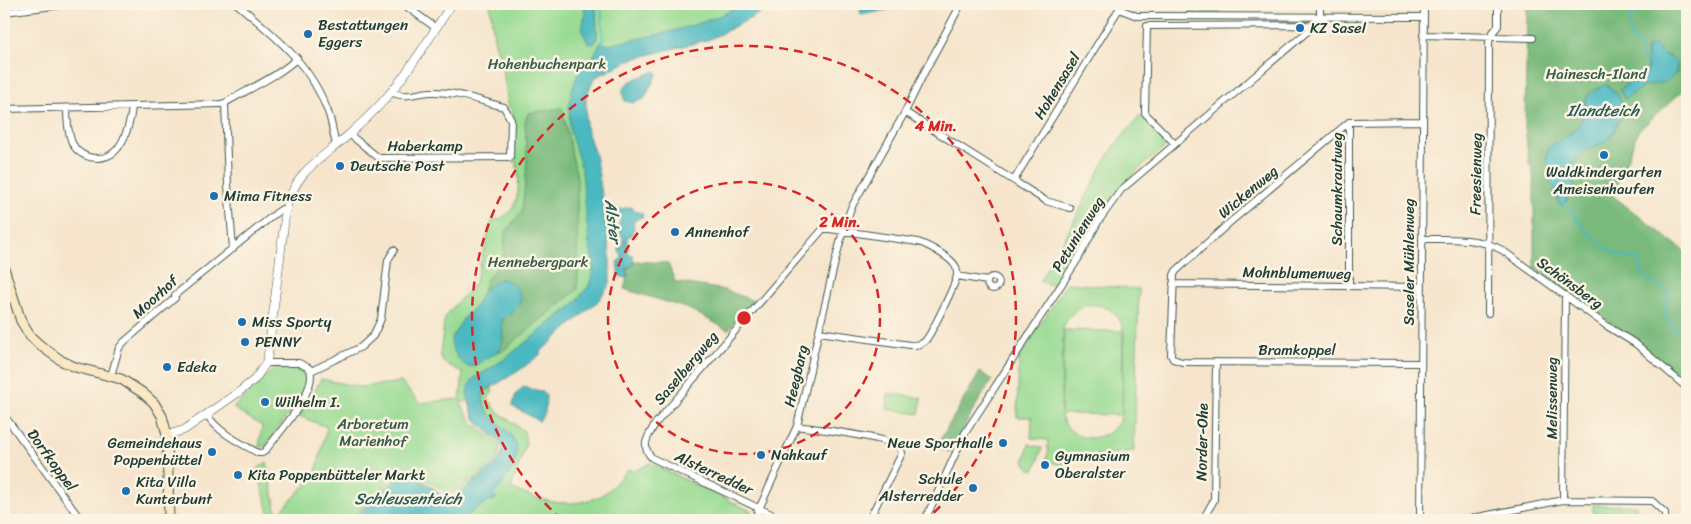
<svg xmlns="http://www.w3.org/2000/svg" width="1691" height="524" viewBox="0 0 1691 524" font-family="Sriracha,sans-serif">
<style>
.green{fill:#97da92;stroke:#5b8c63;fill-rule:evenodd}
.forest{fill:#79ba7c;stroke:#4c7c58;fill-rule:evenodd}
.water{fill:#4bb9c2;stroke:#357b7b}
.lines{fill:none;stroke-linecap:round;stroke-linejoin:round}
.stream{stroke:#4bb9c2;stroke-width:2}
.minor-casing{stroke:#3f564b;stroke-width:8}
.tertiary-casing{stroke:#3f564b;stroke-width:9}
.secondary-casing{stroke:#3f564b;stroke-width:11}
.minor{stroke:#fff;stroke-width:6}
.tertiary{stroke:#fff;stroke-width:8}
.secondary{stroke:#fae7c3;stroke-width:9}
.ring{fill:none;stroke:#d62828;stroke-width:2.5;stroke-dasharray:9 6}
.poi-dot{fill:#1f6fb2;stroke:#fcf5e5;stroke-width:2}
.labels{text-anchor:middle;dominant-baseline:central;stroke-width:5;stroke-linejoin:round;paint-order:stroke}
.poi-label{font-size:15px;fill:#1f3d34;stroke:#fcf5e5;text-anchor:start}
.park-label{font-size:15px;fill:#375c47;stroke:#fcf5e5}
.street-label{font-size:15px;fill:#1f3d34;stroke:#fcf5e5}
.water-label{font-size:16px;font-style:italic;fill:#2a5c58;stroke:#fcf5e5}
.centre{fill:#d62828;stroke:#fcf5e5;stroke-width:2.5}
.ring-label{font-size:15px;text-anchor:middle;font-weight:bold;fill:#d62828;stroke:#fcf5e5;stroke-width:5;stroke-linejoin:round;paint-order:stroke}
</style>
<rect width="100%" height="100%" fill="#fcf5e5"/>
<filter id="ink" filterUnits="userSpaceOnUse"><feTurbulence type="fractalNoise" baseFrequency=".02" numOctaves="2"/><feDisplacementMap in="SourceGraphic" scale="10" xChannelSelector="R" yChannelSelector="G"/><feConvolveMatrix kernelMatrix="1 2 1 2 8 2 1 2 1" color-interpolation-filters="sRGB"/></filter>
<filter id="wash" filterUnits="userSpaceOnUse"><feTurbulence type="fractalNoise" baseFrequency=".0096" numOctaves="4" result="noise"/><feDisplacementMap in="SourceGraphic" scale="20" xChannelSelector="R" yChannelSelector="G"/><feGaussianBlur stdDeviation="1.12" result="paint"/><feColorMatrix in="noise" values="0 0 0 0 0 0 0 0 0 0 0 0 0 0 0 0 0 1.4 0 .05"/><feComposite in="paint" operator="in"/></filter>
<g filter="url(#wash)">
<rect width="100%" height="100%" fill="#f6e5cc"/>
<!-- green -->
<path class="green" d="M490,4H584L585,14L582,31L597,37L596,4H772L753,17L710,39L632,59L594,78L570,131L582,169L594,266L589,286L573,305L505,359L474,379L492,387V393L488,398L497,411L524,431L526,444L511,488C537,501 572,510 600,496C611,490 620,478 628,469L634,471L650,463L751,511L752,514L749,520H358C361,501 372,502 382,491C390,483 395,475 406,471C421,478 436,487 446,501L453,497L466,483H472L500,460L503,449L501,443L482,427L474,417L468,400L463,403L460,400L463,373L443,362L440,355L444,323L446,315L475,283L492,221C521,216 521,184 516,161L513,162V115L508,104L504,77L494,39Z
M1193,4H1223L1219,13L1190,12Z
M1141,115L1169,144C1152,158 1135,171 1120,187C1096,214 1073,255 1053,286L1039,281L1062,244L1103,164L1116,144Z
M1067,283L1139,289L1134,451L1085,457L1072,454L1070,467L1046,461L1049,449L1047,448L1048,440L1031,438L1032,417H1017L1019,357ZM1088,305C1107,303 1123,315 1124,335L1122,414L1123,331L1064,330L1061,413L1063,329C1067,316 1075,309 1088,305ZM1061,415V414L1122,415C1111,445 1070,446 1061,415Z
M286,364L300,367L305,372L307,378L306,391L265,446L259,447L262,426L233,408L276,367Z
M321,379L360,387L401,382L420,403L458,399L472,422L500,445L498,459L473,480H467L450,495C439,488 410,465 398,471C390,475 386,486 380,491C367,502 360,501 356,520H281V511L311,479L316,472L327,427L299,416L311,400Z
M888,393L922,398L919,414L887,409Z
M1029,444L1042,448L1035,469L1031,470L1024,462Z
M267,462L278,520H271L257,469Z
M1593,505H1636V520H1593Z"/>
<!-- forest -->
<path class="forest" d="M1527,4H1687V87L1638,131L1613,196L1687,253V386L1635,341L1534,267V183L1532,165H1529L1525,127ZM1657,49L1662,54L1669,56L1678,67L1677,73L1662,83H1653L1644,86L1625,99L1620,90L1633,78L1648,73V61L1646,51ZM1605,85H1607L1613,91L1623,114C1616,123 1615,134 1606,141C1600,145 1594,145 1588,148C1581,151 1570,165 1570,173C1570,178 1574,182 1574,188L1569,193L1566,204H1559L1555,194L1556,188L1548,177L1552,169C1547,164 1545,158 1548,151C1551,144 1559,142 1565,137C1570,134 1575,129 1579,124C1586,115 1582,99 1591,92C1595,89 1600,87 1605,85Z
M562,108L577,178L578,277L577,290L501,352L499,351C505,340 500,331 502,320L518,306L513,284L501,279L486,288L482,293L487,279L503,260L505,233L522,211L527,165L525,122L528,113Z
M634,261L668,263L675,282L725,290L754,301L728,330L689,309L624,289L628,275L626,270L633,265Z
M980,372L992,380L975,407L951,452L936,447Z"/>
<!-- water -->
<path class="water" d="M584,4H596L597,37L595,43L591,44L588,43L582,31L585,14Z
M742,4H772L753,17L710,39L632,59L594,78L586,97V127L595,155L600,181L610,255V284L598,301L540,352L542,353L520,370L484,392C477,432 555,427 493,495L497,498L494,501L489,500L462,520H359C363,504 375,501 386,491C391,486 395,480 400,475L410,474L438,492L445,502L454,499L500,460L503,449L501,442L482,427L474,417L467,393L468,387L473,379L505,359L573,305L589,286L592,275L594,266L589,243L582,170L570,131L569,107L572,89L578,74L594,55L601,42L608,45C653,35 702,28 742,4Z
M859,4H864L865,8L888,4H917L861,15Z
M1655,45C1660,55 1670,56 1677,63L1676,73L1666,82L1644,86L1625,99L1620,90L1633,78L1648,73L1647,48Z
M655,71L658,73L644,99L633,103L625,101C614,81 644,77 655,71Z
M1605,85L1615,91L1623,104V114L1617,122L1614,131L1608,139L1599,145L1585,150L1572,164L1570,174L1575,187L1569,193L1565,205H1561L1555,194V188C1546,183 1549,177 1552,169C1547,163 1544,159 1548,151C1552,142 1558,142 1565,137C1571,134 1575,129 1579,124C1593,106 1573,100 1605,85Z
M631,207L638,212L642,213L643,217L639,218L633,222L634,228L631,236L627,237L628,254L633,255V265L626,269L628,275L626,278L619,276L617,262L623,257L619,252V247L623,246V237C615,231 620,226 620,218L615,213L616,210Z
M501,279C513,281 527,294 518,306C514,311 507,316 502,320L503,341L499,351L475,366L468,367C458,361 452,351 451,339L465,316L475,307L482,293L491,284Z
M523,387L541,391L546,395L545,413L539,421L512,406L516,394Z"/>
<g class="lines">
<!-- stream -->
<path class="stream" d="M601,4L603,39L602,44
M1645,4L1630,18V37L1641,46L1643,60L1650,65
M1565,203C1584,229 1604,258 1639,259L1643,276L1669,293V299L1664,309C1666,323 1674,331 1687,334"/>
</g>
</g>
<g filter="url(#ink)">
<g class="lines">
<!-- minor casing -->
<g class="minor-casing">
<path id="minor" d="M237,4C274,35 311,64 328,112C332,122 333,134 336,145
M403,4L436,28
M1119,9L1137,16H1147L1423,17
M4,12L70,4
M1423,35L1533,38
M225,103L228,185L233,249
M67,108C67,118 68,133 72,143C81,161 107,163 118,148C126,138 131,119 132,107
M4,109L221,104L225,103C245,91 282,74 297,58
M905,112L1046,201L1070,208
M349,134L379,158L510,157L511,120L504,107C480,101 455,91 430,92C417,93 404,99 391,92
M1175,144L1145,113L1147,26L1315,25
M1014,180L1122,4
M1422,239C1450,239 1477,237 1502,250L1607,326L1636,344L1687,388
M957,276L987,281
M987 283a6 6 0 1 1 12 0a6 6 0 1 1-12 0Z
M1173,284L1421,287
M1349,286V122
M4,300L12,298
M1488,313L1489,43L1490,36L1498,26V4
M1421,363L1182,362L1173,359L1171,355L1174,275L1176,271L1228,224L1349,122L1423,121
M311,371L361,347L373,336L381,319L388,260L394,250
M111,376L119,348L124,342L175,298V295L276,213L282,209H286
M4,415L81,520
M207,415C219,433 239,442 258,453H262L265,451C277,435 321,387 309,368L299,363H266
M797,426C817,429 885,437 898,446C901,449 901,450 902,453L869,520
M1563,500L1565,295
M754,520L797,426L834,266L843,231L851,208L905,112L925,71L961,4
M784,520L652,458C640,445 648,437 655,424L823,229H830L918,242C928,245 952,258 956,267C957,270 957,272 957,275C956,283 931,335 925,341C921,345 916,345 910,345L819,332
M925,520L965,433L1078,259L1098,222L1121,190L1315,25L1320,16V4
M1205,520L1206,514L1214,500L1216,362
M1420,520L1424,4
M1463,520L1563,500L1652,501L1665,513V520"/>
</g>
<!-- tertiary casing -->
<g class="tertiary-casing">
<path id="tertiary" d="M167,435L184,430L239,392L255,379L266,363L268,355L286,209C296,171 317,162 345,138C361,124 378,108 391,92C414,65 432,33 452,4"/>
</g>
<!-- secondary casing -->
<g class="secondary-casing">
<path id="secondary" d="M4,268L21,321L30,336L41,346L62,361L75,367L121,379L143,393L154,403L162,416L167,435L169,520"/>
</g>
<!-- minor -->
<use href="#minor" class="minor"/>
<!-- tertiary -->
<use href="#tertiary" class="tertiary"/>
<!-- secondary -->
<use href="#secondary" class="secondary"/>
</g>
</g>
<!-- distance rings -->
<g class="ring">
<circle cx="744" cy="318" r="136"/>
<path d="M562 520A272 272 0 1 1 926 520"/>
</g>
<!-- markers -->
<g class="poi-dot">
<circle cx="1300" cy="28" r="5"/>
<circle cx="308" cy="34" r="5"/>
<circle cx="1604" cy="155" r="5"/>
<circle cx="340" cy="166" r="5"/>
<circle cx="214" cy="196" r="5"/>
<circle cx="675" cy="232" r="5"/>
<circle cx="242" cy="322" r="5"/>
<circle cx="245" cy="342" r="5"/>
<circle cx="167" cy="367" r="5"/>
<circle cx="265" cy="402" r="5"/>
<circle cx="1003" cy="443" r="5"/>
<circle cx="212" cy="452" r="5"/>
<circle cx="761" cy="455" r="5"/>
<circle cx="1045" cy="465" r="5"/>
<circle cx="238" cy="475" r="5"/>
<circle cx="973" cy="488" r="5"/>
<circle cx="126" cy="491" r="5"/>
</g>
<g class="labels">
<!-- poi labels -->
<g class="poi-label">
<text x="318" y="25">Bestattungen<tspan x="318" dy="17">Eggers</tspan></text>
<text x="1310" y="28">KZ Sasel</text>
<text x="350" y="166">Deutsche Post</text>
<text x="1604" y="172" text-anchor="middle">Waldkindergarten<tspan x="1604" dy="17">Ameisenhaufen</tspan></text>
<text x="224" y="196">Mima Fitness</text>
<text x="685" y="232">Annenhof</text>
<text x="252" y="322">Miss Sporty</text>
<text x="255" y="342">PENNY</text>
<text x="177" y="367">Edeka</text>
<text x="275" y="402">Wilhelm I.</text>
<text x="202" y="443" text-anchor="end">Gemeindehaus<tspan x="202" dy="17">Poppenbüttel</tspan></text>
<text x="993" y="443" text-anchor="end">Neue Sporthalle</text>
<text x="771" y="455">Nahkauf</text>
<text x="1055" y="456">Gymnasium<tspan x="1055" dy="17">Oberalster</tspan></text>
<text x="248" y="475">Kita Poppenbütteler Markt</text>
<text x="963" y="479" text-anchor="end">Schule<tspan x="963" dy="17">Alsterredder</tspan></text>
<text x="136" y="482">Kita Villa<tspan x="136" dy="17">Kunterbunt</tspan></text>
</g>
<!-- park labels -->
<g class="park-label">
<text x="547" y="64">Hohenbuchenpark</text>
<text x="1596" y="74">Hainesch-Iland</text>
<text x="538" y="262">Hennebergpark</text>
<text x="373" y="424">Arboretum<tspan x="373" dy="17">Marienhof</tspan></text>
</g>
<!-- street labels -->
<g class="street-label">
<text transform="translate(1057 86) rotate(-59)">Hohensasel</text>
<text x="425" y="146">Haberkamp</text>
<text transform="translate(1476 174) rotate(-89)">Freesienweg</text>
<text transform="translate(1337 189) rotate(-90)">Schaumkrautweg</text>
<text transform="translate(1248 192) rotate(-40)">Wickenweg</text>
<text transform="translate(1078 234) rotate(-58)">Petunienweg</text>
<text transform="translate(1409 262) rotate(-90)">Saseler Mühlenweg</text>
<text transform="translate(1297 273) rotate(1)">Mohnblumenweg</text>
<text transform="translate(1570 283) rotate(36)">Schönsberg</text>
<text transform="translate(155 297) rotate(-42)">Moorhof</text>
<text x="1297" y="350">Bramkoppel</text>
<text transform="translate(686 368) rotate(-50)">Saselbergweg</text>
<text transform="translate(796 376) rotate(-77)">Heegbarg</text>
<text transform="translate(1552 398) rotate(-90)">Melissenweg</text>
<text transform="translate(1202 442) rotate(-89)">Norder-Ohe</text>
<text transform="translate(52 460) rotate(54)">Dorfkoppel</text>
<text transform="translate(714 473) rotate(25)">Alsterredder</text>
</g>
<!-- water labels -->
<g class="water-label">
<text x="1603" y="110">Ilandteich</text>
<text transform="translate(613 221) rotate(83)">Alster</text>
<text x="408" y="498">Schleusenteich</text>
</g>
</g>
<circle cx="744" cy="318" r="8" class="centre"/>
<g class="ring-label">
<text x="936" y="131">4 Min.</text>
<text x="840" y="227">2 Min.</text>
</g>
<!-- margin -->
<rect width="1691" height="524" fill="none" stroke="#fcf5e5" stroke-width="20"/>
</svg>
